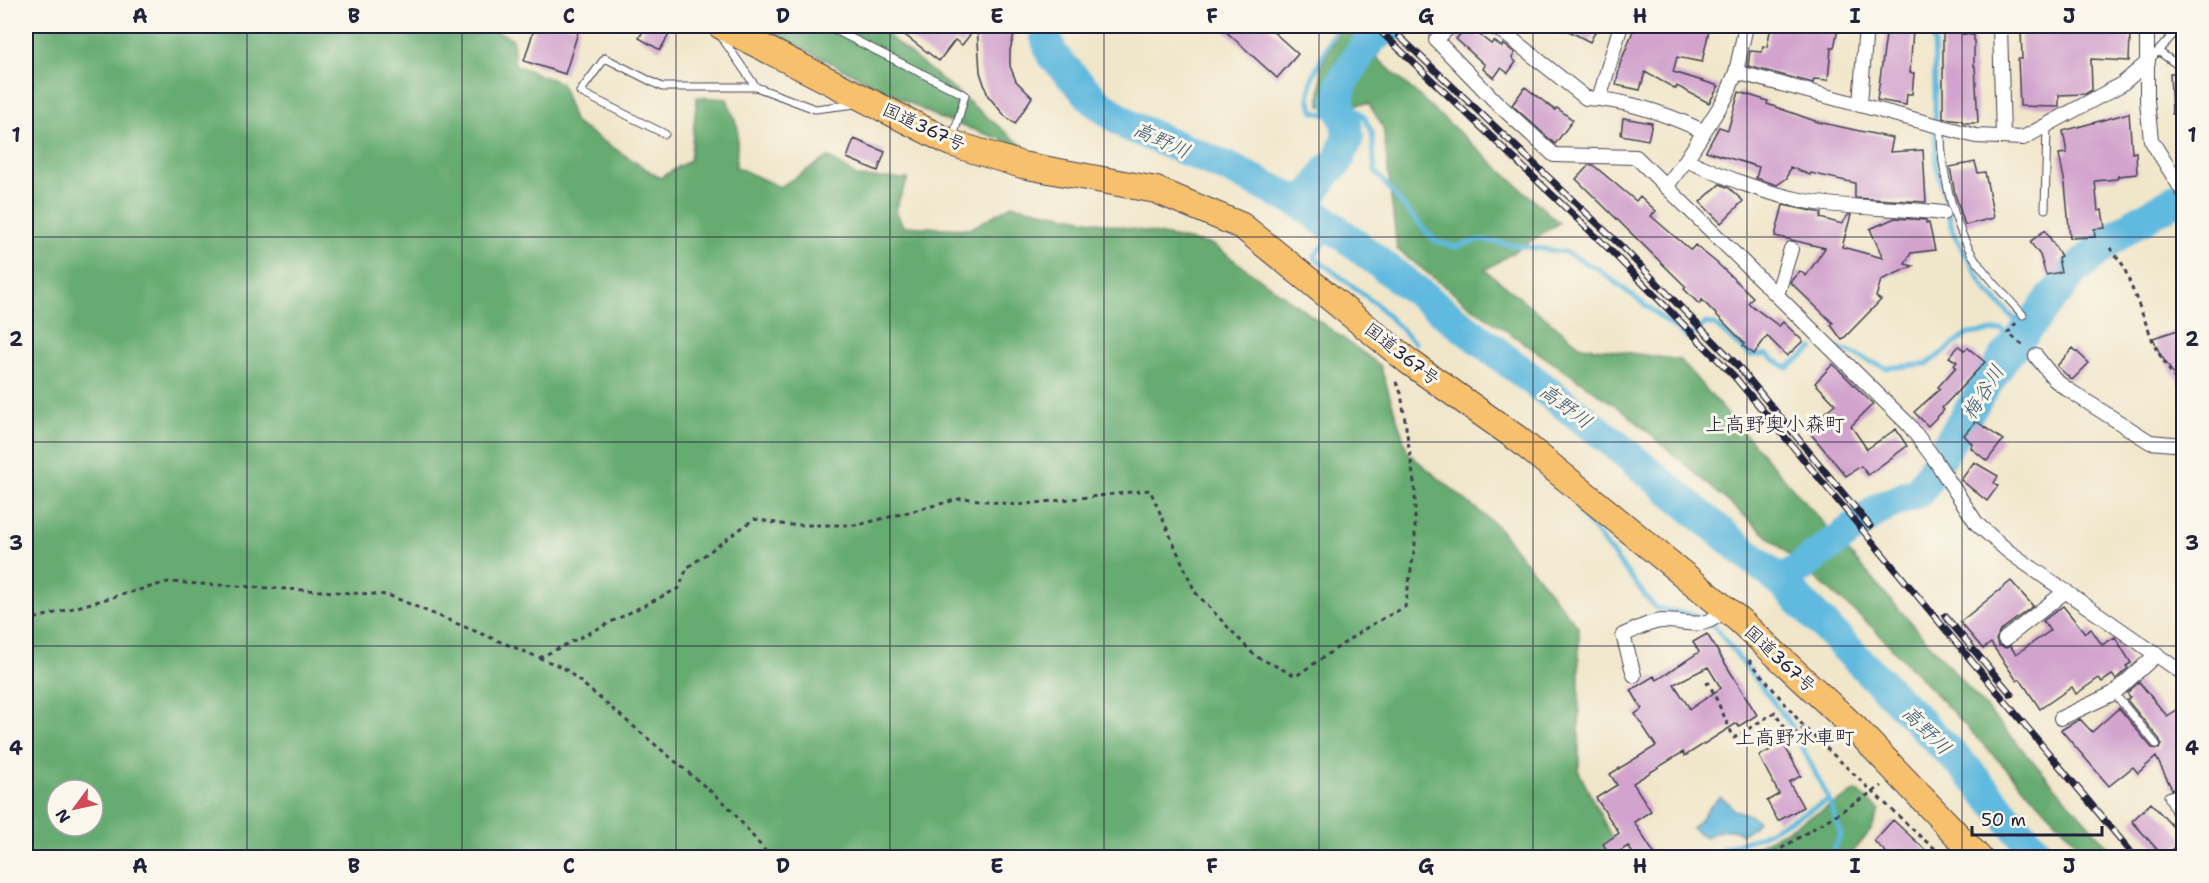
<svg xmlns="http://www.w3.org/2000/svg" width="2209" height="883" viewBox="0 0 2209 883" font-family="'Shantell Sans','Klee One',sans-serif">
<style>
.forest{fill:#66ab71;stroke:#446656;stroke-width:1.5;fill-rule:evenodd}
.water{fill:#61b9de;stroke:#426e8c;stroke-width:1.5}
.lines{fill:none;stroke-linecap:round;stroke-linejoin:round}
.stream{stroke:#61b9de;stroke-width:5}
.river{stroke:#61b9de;stroke-width:32}
.building{fill:#d1a3cd;fill-rule:evenodd}
.lane-casing{stroke:#413f50;stroke-width:9}
.street-casing{stroke:#413f50;stroke-width:16}
.highway-casing{stroke:#413f50;stroke-width:28}
.path{stroke:#413f50;stroke-width:3;stroke-dasharray:4.5 4.5;stroke-linecap:butt}
.lane{stroke:#fff;stroke-width:7}
.street{stroke:#fff;stroke-width:14}
.highway{stroke:#f7c06c;stroke-width:26}
.rail-casing{stroke:#22223b;stroke-width:7}
.rail{stroke:#fbf7ec;stroke-width:4.5;stroke-dasharray:14;stroke-linecap:butt}
.grid{fill:none;stroke:#22223b;stroke-width:1.5;stroke-opacity:0.55}
.labels{text-anchor:middle;dominant-baseline:central;stroke-width:6;stroke-linejoin:round;paint-order:stroke}
.street-label{font-size:18px;fill:#22223b;stroke:#fbf7ec}
.water-label{font-size:20px;font-style:italic;fill:#385774;stroke:#fbf7ec}
.neighbourhood-label{font-size:20px;fill:#22223b;stroke:#fbf7ec}
.neatline{fill:none;stroke:#22223b;stroke-width:2}
.grid-label{font-size:20px;text-anchor:middle;font-weight:bold;fill:#22223b}
</style>
<rect width="100%" height="100%" fill="#fbf7ec"/>
<filter id="ink" filterUnits="userSpaceOnUse"><feTurbulence type="fractalNoise" baseFrequency=".0167" numOctaves="2"/><feDisplacementMap in="SourceGraphic" scale="12" xChannelSelector="R" yChannelSelector="G"/><feConvolveMatrix kernelMatrix="1 2 1 2 8 2 1 2 1" color-interpolation-filters="sRGB"/></filter>
<filter id="wash" filterUnits="userSpaceOnUse"><feTurbulence type="fractalNoise" baseFrequency=".008" numOctaves="4" result="noise"/><feDisplacementMap in="SourceGraphic" scale="24" xChannelSelector="R" yChannelSelector="G"/><feGaussianBlur stdDeviation="1.35" result="paint"/><feColorMatrix in="noise" values="0 0 0 0 0 0 0 0 0 0 0 0 0 0 0 0 0 1.4 0 .05"/><feComposite in="paint" operator="in"/></filter>
<g filter="url(#wash)">
<rect width="100%" height="100%" fill="#f0e6ca"/>
<!-- forest -->
<path class="forest" d="M26,26H486L513,39L515,65L561,83L575,123L660,178L690,160L697,97L727,99L738,128L736,167L780,187L828,157L858,177L908,179L895,209L903,226L970,229L1012,205L1213,245L1380,365L1408,453L1496,525L1579,628V772L1620,854L1626,857H26ZM57,790H93V826H57Z
M762,26H876L1024,147L939,118L796,45Z
M1342,26L1559,223L1485,270L1581,346L1680,360L2117,857H2090L1873,628L1625,412L1467,304L1397,249L1383,127L1369,104L1320,106L1321,66Z
M1857,791L1880,810L1871,830L1850,856L1851,857H1731L1745,853Z"/>
<!-- water -->
<path class="water" d="M1720,797L1730,804L1734,811C1743,811 1751,815 1758,821L1754,827L1742,834C1729,826 1719,831 1705,837L1692,828C1704,819 1708,805 1720,797Z"/>
<g class="lines">
<!-- stream -->
<path class="stream" d="M1337,26L1312,78L1309,99L1314,112L1328,115L1352,105L1364,117L1372,132L1375,171L1405,208L1435,241L1455,247L1479,240L1565,252L1598,269L1688,338L1706,323L1715,325L1750,355H1767L1787,368L1813,348
M1934,26L1936,163L1953,232L1986,290L2025,330
M1336,229L1314,257L1375,303L1415,343
M1839,348L1886,368L1927,364L1968,334L2002,330L2033,359
M1578,510L1655,608L1692,614L1701,619
M1709,624L1715,627L1791,725L1829,800L1841,835L1828,858
M1717,858L1722,849L1756,838L1829,800"/>
<!-- river -->
<path class="river" d="M1046,26V37L1052,55L1095,101L1129,126L1233,170L1304,205L1599,431L1781,582L1966,769L2042,858
M1304,205L1328,170L1338,161L1348,137L1346,122L1338,102L1342,83L1360,53L1373,37L1392,26
M1781,582L1882,507L1920,491L1956,431L2003,359L2071,274L2107,243L2134,224L2184,195"/>
</g>
<g id="blocks">
<!-- building -->
<path class="building" d="M535,26H580L565,74L524,61Z
M646,26H659L670,33L660,50L639,38Z
M893,26H992L1014,35L1010,50V66L1016,81L1032,97L1015,124L1005,116L988,96L980,72L977,26L962,45L955,40L939,61Z
M1220,26H1267L1298,54L1277,78Z
M1468,26L1491,44L1494,41L1502,47L1503,44L1515,53L1512,58L1516,62L1508,73L1501,68L1494,78L1483,69L1485,65L1456,39Z
M1559,26H1598L1590,42Z
M1635,26H1710L1702,62L1677,57L1673,72L1719,86L1709,103L1677,86L1676,89L1645,72L1640,90L1616,85L1620,64Z
M1771,26H1821L1838,29L1834,48H1831L1828,80L1814,79L1813,83L1748,66L1750,51L1762,52L1763,46L1767,47Z
M2034,26H2124V34L2130,35L2129,61L2091,59L2092,90L2085,94L2059,95V107L2020,106L2018,59H2022L2021,28L2034,27Z
M1887,28L1913,29L1910,73H1914L1912,94H1907L1906,105L1877,100Z
M1960,31L1962,34L1974,35V66H1975L1978,123H1964L1961,120L1943,118V32Z
M2170,73H2184V113L2172,114Z
M1525,87L1555,110L1557,108L1573,120L1555,144L1512,105Z
M1739,92L1768,101L1767,104L1818,122L1893,138L1890,152L1923,150L1926,202L1855,198V183L1811,173L1810,175L1790,167L1787,178L1777,185L1756,178L1759,167L1706,151L1719,127L1728,130Z
M2129,113L2132,153L2136,152L2137,174L2118,176L2117,179L2095,181L2098,211L2102,210L2105,228L2094,229L2095,237L2070,238L2065,184L2059,154L2067,153L2063,131Z
M1623,118L1652,123L1648,140L1621,135Z
M854,139L885,152L878,171L847,158Z
M1975,162L1978,173L1985,172L1994,218L1965,225L1955,194L1950,167Z
M1589,165H1593L1636,201L1640,196L1656,211L1651,216L1673,235L1691,250L1695,245L1717,263L1753,297L1748,303L1779,326L1783,322L1803,341L1787,356L1767,336L1754,354L1743,346L1745,344L1702,300L1699,304L1684,289L1686,287L1576,179Z
M1720,184L1729,188L1743,201L1721,223L1700,202Z
M1783,205L1822,213L1820,218L1842,224L1848,215H1851L1842,247L1883,258L1870,229L1895,218L1926,220V223H1929L1935,250L1911,253L1905,264L1913,266L1881,280L1876,297L1881,300L1842,340L1831,325L1833,323L1790,282L1800,271L1806,276L1825,248L1775,236Z
M2045,230L2061,256L2058,258L2061,272L2046,275L2040,255L2030,242Z
M2184,328V390L2160,354L2153,338Z
M1959,346L1964,350L1968,348L1985,362L1942,408L1944,410L1928,426L1914,412L1940,389L1938,387L1956,367L1954,365L1957,362L1949,357Z
M2073,348L2089,363L2072,380L2057,366Z
M1833,364L1873,404L1851,426L1867,449L1896,429L1907,446L1868,475L1861,466L1846,476L1806,428L1835,404L1815,383Z
M1976,421L2003,440L1987,461L1971,448L1972,444L1964,435Z
M1974,462L1998,476L1994,483L1998,486L1987,501L1961,480Z
M2011,581L2033,606L2000,631L1996,640L1998,645L2006,648L2010,646L2016,654L2050,631L2043,621L2063,606L2085,633L2091,629L2102,645L2115,637L2131,663L2126,666L2128,668L2116,679L2112,675L2102,682L2099,678L2076,694L2072,687L2040,709L2020,679L2017,681L1991,643L1983,649L1960,622Z
M1707,634L1757,715L1739,726L1737,723L1685,756L1683,752L1633,783L1651,811L1634,822L1657,858H1636L1628,846L1611,857L1603,844L1619,833L1596,798L1617,785L1610,774L1656,746L1635,714L1642,709L1631,690L1654,676L1657,680L1699,652L1693,642ZM1708,667L1721,688L1690,709L1674,684Z
M2139,682L2167,716L2184,705V785L2172,789L2156,757L2138,773L2133,767L2109,786L2061,730L2080,719L2092,732L2119,708L2152,748L2159,749L2161,745L2160,740L2127,700L2130,697L2127,693Z
M1783,743L1801,776L1789,782L1803,807L1778,821L1767,801L1779,794L1759,756Z
M2151,803L2184,839V841L2163,856L2132,821Z
M1893,820L1934,858H1892L1874,841Z"/>
</g>
</g>
<g filter="url(#ink)">
<use href="#blocks" fill-opacity="0" stroke="#413f50" stroke-width="1.5"/>
<g class="lines">
<!-- lane casing -->
<g class="lane-casing">
<path id="lane" d="M831,26L835,30L965,95L953,138
M720,35L756,87
M2158,51L2179,66H2184
M2148,62L2181,26
M1941,127C1940,167 1953,225 1975,259C1989,279 2007,297 2023,315
M665,134L580,92L605,58L662,87H756L815,109L856,104
M2045,209L2047,126
M2114,693L2156,744
M2184,790L2168,796L2184,833"/>
</g>
<!-- street casing -->
<g class="street-casing">
<path id="street" d="M1450,26L1436,40L1497,103L1554,155L1636,157L1909,425L1933,457L1977,524L2009,552L2184,674
M1489,26L1503,32L1586,98C1627,100 1667,114 1703,131
M2000,26L2003,137
M2147,26V101L2151,140L2184,193
M1736,72L1976,136L2023,138L2122,84L2148,62
M1599,99L1620,28
M1860,104L1866,26
M1686,160C1725,177 1763,193 1805,201C1850,209 1897,207 1943,213
M1666,187L1686,160L1726,97L1736,72L1746,26
M1777,295L1791,249
M2036,356L2055,380L2067,389L2150,442L2184,445
M2005,639L2066,591
M1634,675L1623,635C1635,630 1651,621 1663,621C1690,621 1703,632 1725,609
M2061,718L2114,693L2157,654"/>
</g>
<!-- highway casing -->
<g class="highway-casing">
<path id="highway" d="M721,26L951,143L1022,165L1156,190L1242,226L1408,361L1518,439L1739,620L1854,727L1979,858"/>
</g>
<!-- path -->
<path class="path" d="M1415,26L1423,32
M2110,248L2123,265L2156,349L2184,393
M2016,323L2008,333L2025,347
M26,621L168,582L388,595L564,668L727,805L771,858
M539,658L679,588L687,568L754,519L787,525H858L963,498L1017,505L1150,490L1195,592L1255,656L1296,676L1369,626L1405,607L1415,545V489L1401,393L1394,378
M1749,660L1805,728L1923,839L1947,858
M1706,684L1709,683L1734,738L1775,712L1790,736L1805,728
M1766,858L1882,786"/>
<!-- lane -->
<use href="#lane" class="lane"/>
<!-- street -->
<use href="#street" class="street"/>
<!-- highway -->
<use href="#highway" class="highway"/>
<!-- rail casing -->
<g class="rail-casing">
<path id="rail" d="M1375,26L1609,249L1734,376L2136,858
M1399,36L1618,243L1739,367L1870,526
M1945,616L2011,694"/>
</g>
<!-- rail -->
<use href="#rail" class="rail"/>
</g>
</g>
<!-- grid -->
<path class="grid" d="M247,26V858M462,26V858M676,26V858M890,26V858M1104,26V858M1319,26V858M1533,26V858M1747,26V858M1962,26V858M26,237H2184M26,442H2184M26,646H2184"/>
<g class="labels">
<!-- street labels -->
<g class="street-label">
<text transform="translate(924 127) rotate(25)">国道367号</text>
<text transform="translate(1402 354) rotate(38)">国道367号</text>
<text transform="translate(1780 659) rotate(43)">国道367号</text>
</g>
<!-- water labels -->
<g class="water-label">
<text transform="translate(1162 140) rotate(25)">高野川</text>
<text transform="translate(1983 392) rotate(-58)">梅谷川</text>
<text transform="translate(1566 406) rotate(37)">高野川</text>
<text transform="translate(1927 730) rotate(45)">高野川</text>
</g>
<!-- neighbourhood labels -->
<g class="neighbourhood-label">
<text x="1775" y="424">上高野奥小森町</text>
<text x="1795" y="737">上高野水車町</text>
</g>
</g>
<!-- margin -->
<rect width="2209" height="883" fill="none" stroke="#fbf7ec" stroke-width="66"/>
<!-- north arrow -->
<g transform="translate(75 808) rotate(237)"><circle r="28" fill="#fbf7ec" stroke="#a4a2a5" stroke-width="1.5"/>
<path d="M0-4.5L10 22L0 15L-10 22Z" fill="#d1495b"/>
<text y="-9" font-size="16" font-weight="bold" text-anchor="middle" fill="#22223b">N</text>
</g>
<!-- scale -->
<path d="M1972 826v9h130v-9" fill="none" stroke="#22223b" stroke-width="3"/>
<text x="1981" y="826" font-size="18" fill="#22223b" stroke="#fbf7ec" stroke-width="4.5" paint-order="stroke">50 m</text>
<rect x="33" y="33" width="2143" height="817" class="neatline"/>
<g class="grid-label">
<text x="140" y="23">A</text>
<text x="354" y="23">B</text>
<text x="569" y="23">C</text>
<text x="783" y="23">D</text>
<text x="997" y="23">E</text>
<text x="1212" y="23">F</text>
<text x="1426" y="23">G</text>
<text x="1640" y="23">H</text>
<text x="1855" y="23">I</text>
<text x="2069" y="23">J</text>
<text x="16" y="142">1</text>
<text x="2192" y="142">1</text>
<text x="16" y="346">2</text>
<text x="2192" y="346">2</text>
<text x="16" y="550">3</text>
<text x="2192" y="550">3</text>
<text x="16" y="755">4</text>
<text x="2192" y="755">4</text>
<text x="140" y="873">A</text>
<text x="354" y="873">B</text>
<text x="569" y="873">C</text>
<text x="783" y="873">D</text>
<text x="997" y="873">E</text>
<text x="1212" y="873">F</text>
<text x="1426" y="873">G</text>
<text x="1640" y="873">H</text>
<text x="1855" y="873">I</text>
<text x="2069" y="873">J</text>
</g>
</svg>
